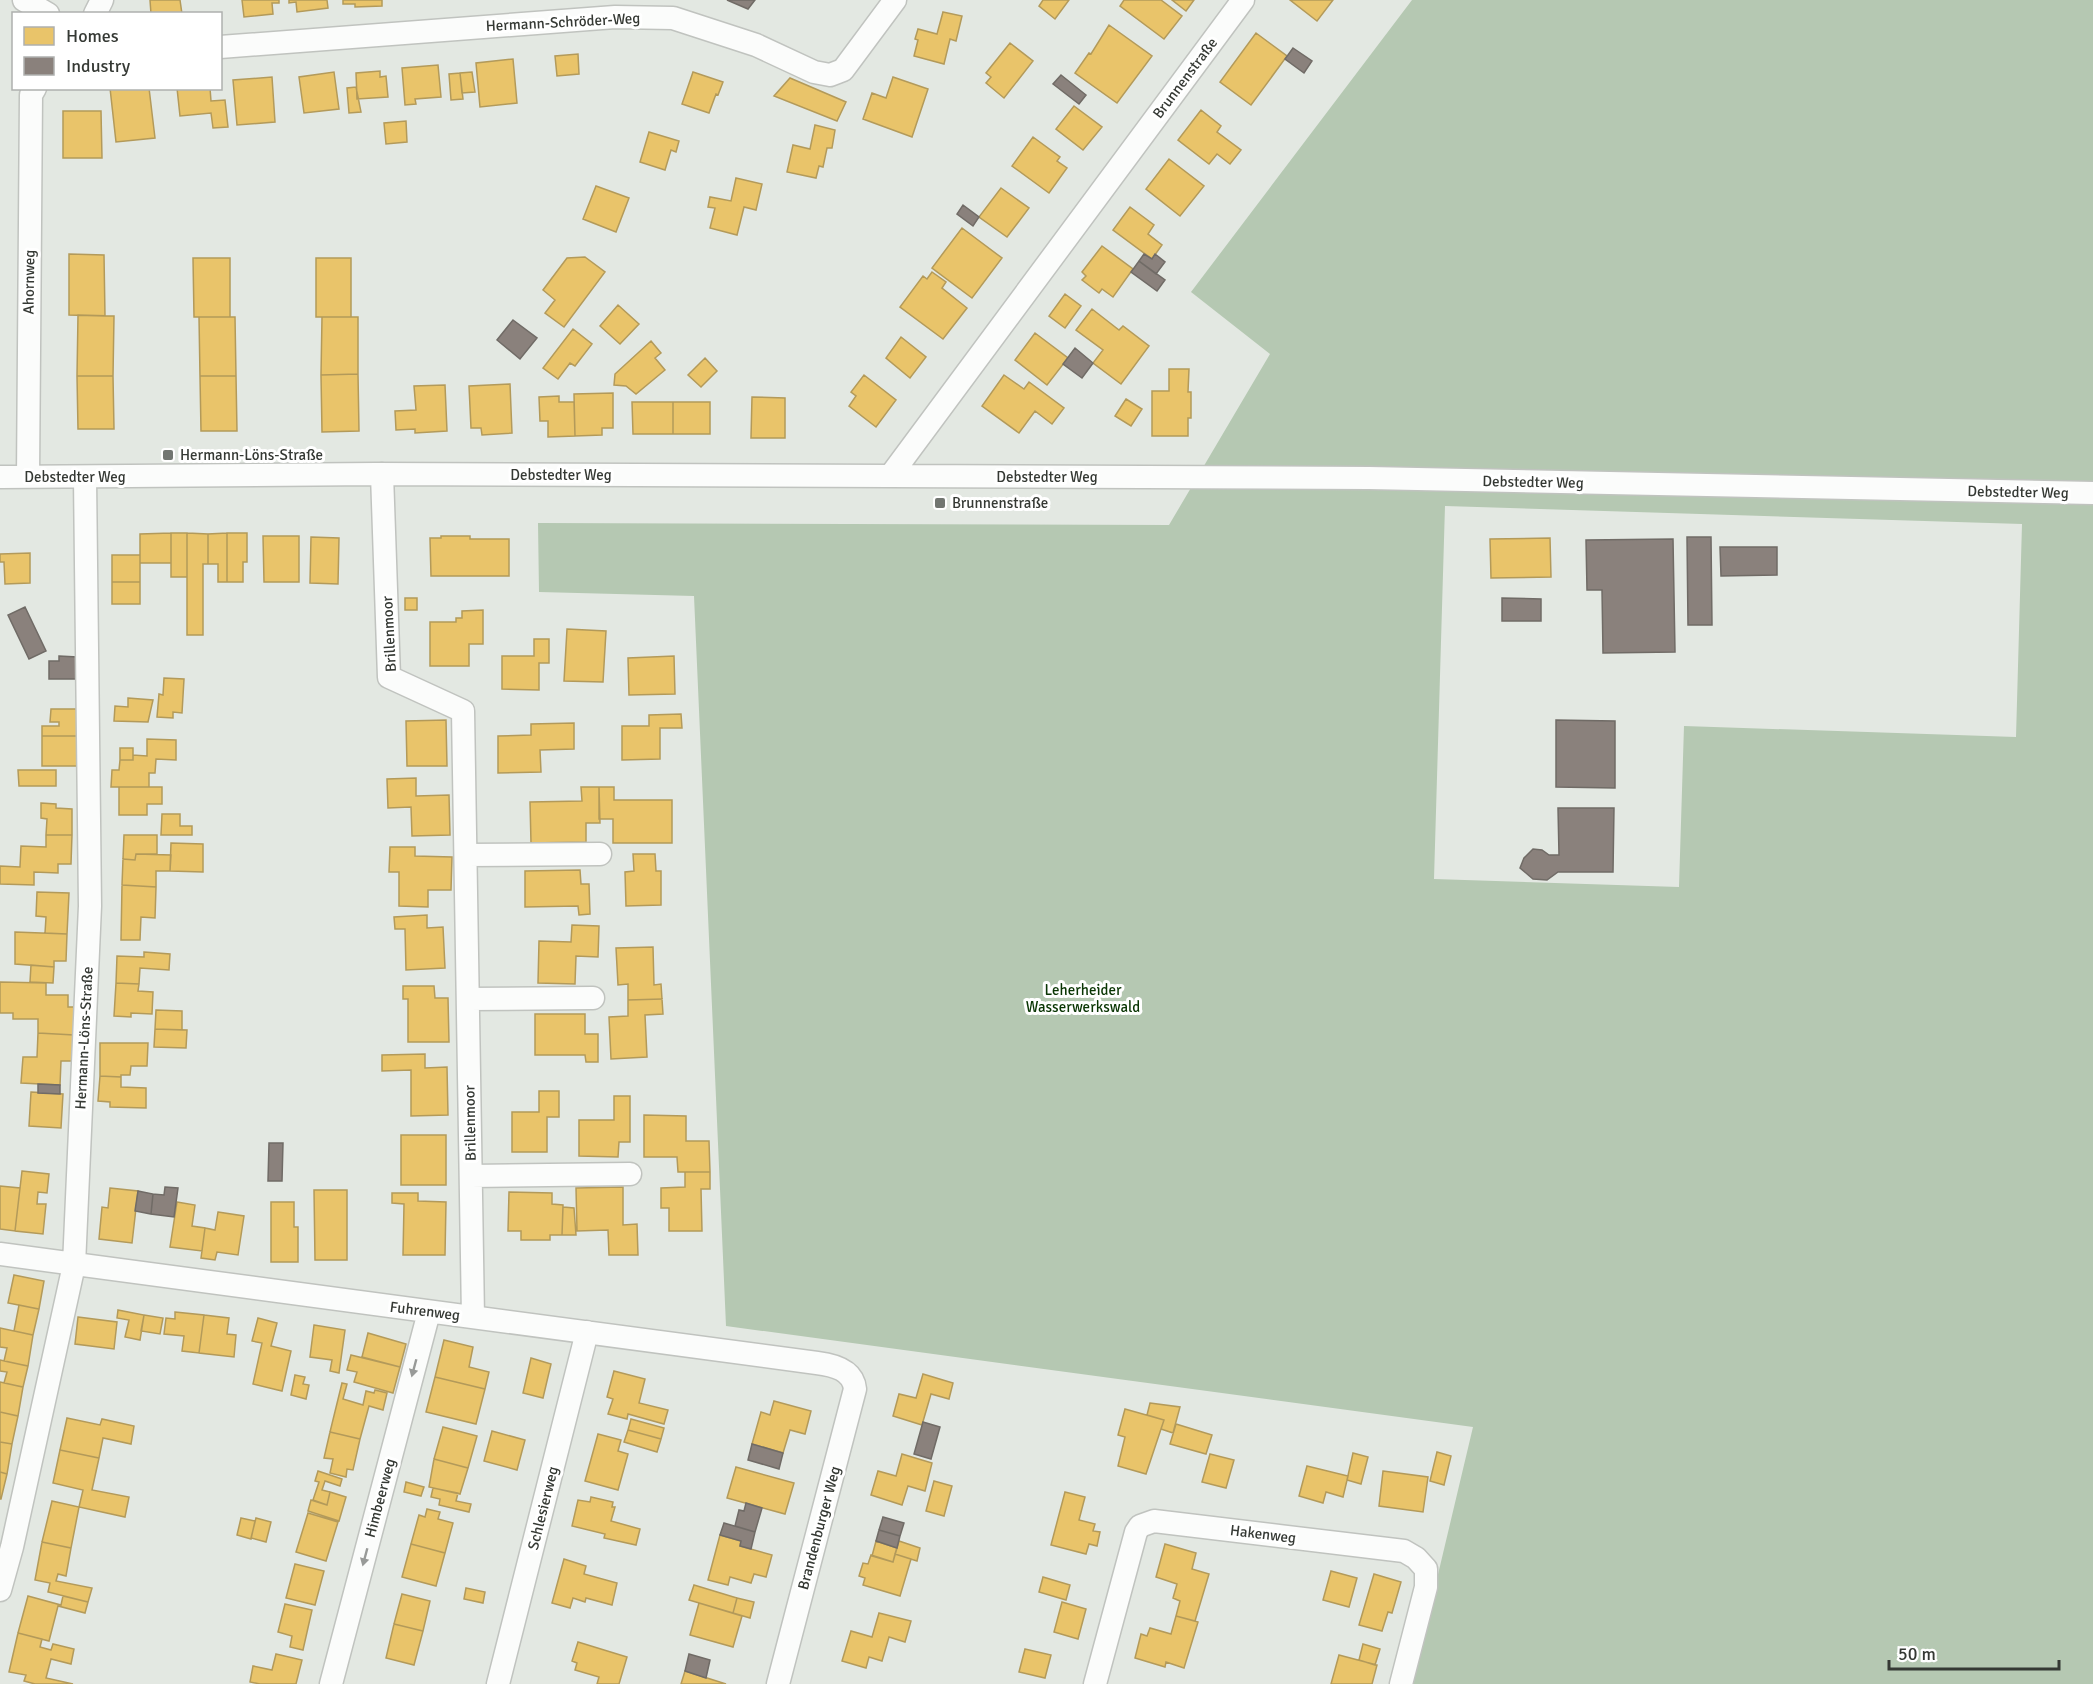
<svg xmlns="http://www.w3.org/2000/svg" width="2093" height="1684" viewBox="0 0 2093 1684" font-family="Signika,sans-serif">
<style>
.forest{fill:#b5c8b2;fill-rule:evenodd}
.homes{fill:#e9c46a;stroke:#b39a5a;stroke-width:1.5}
.industry{fill:#8a817c;stroke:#706b66;stroke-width:1.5}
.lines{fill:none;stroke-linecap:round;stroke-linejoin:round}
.minor-casing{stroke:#c0c3bf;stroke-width:25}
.minor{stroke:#fbfcfb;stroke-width:22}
.oneway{fill:#989a98}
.poi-dot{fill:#727671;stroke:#fff;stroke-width:2}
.labels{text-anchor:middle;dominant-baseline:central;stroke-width:6;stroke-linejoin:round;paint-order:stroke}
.street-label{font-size:15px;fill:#353934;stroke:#fff}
.poi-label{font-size:15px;fill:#353934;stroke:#fff;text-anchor:start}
.park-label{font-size:15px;fill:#093503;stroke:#fff}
</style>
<rect width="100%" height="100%" fill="#e3e8e2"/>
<!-- forest -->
<path class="forest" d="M1412,0H2093V1684H1412L1473,1427L726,1326L694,596L539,592L538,523L1169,525L1270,354L1191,292ZM1445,506L2022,524L2016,737L1684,726L1679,887L1434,879Z"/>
<!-- homes -->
<path class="homes" d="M150,0H180L182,14H151Z
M242,0H279V3H272L273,14L244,17Z
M289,0H327L328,8L297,12L296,2L289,3Z
M343,0H382V6L355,7V4H343Z
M1043,0H1069L1055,19L1039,6Z
M1124,0H1161L1182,16L1164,39L1120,6Z
M1172,0H1194L1186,11Z
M1290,0H1333L1317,21Z
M943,12L962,16L956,41L950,39L944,64L914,56L918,40L915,39L918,29L937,34Z
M1109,25L1152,56L1117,103L1075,73L1089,53L1091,54Z
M1256,33L1287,56L1251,105L1220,82Z
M1010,43L1033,61L1004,98L986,83L991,77L986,73Z
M578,54L579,74L557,76L555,56Z
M513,59L517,103L480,107L476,63Z
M438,65L441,97L415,99L416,104L405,105L402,68Z
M380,71V77L386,76L388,97L357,99L356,73Z
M334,72L339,109L304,113L299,77Z
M472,72L475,92L462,93L460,73Z
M693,72L723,82L718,95L716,94L709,113L682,104Z
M460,73L463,99L451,100L449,74Z
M272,77L275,122L237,125L233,80Z
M893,77L928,89L912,137L863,119L872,93L886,98Z
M790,78L846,102L837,121L774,96Z
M356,87L361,112L349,113L347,88Z
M110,88H149L155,138L116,142Z
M177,88H210L211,101L225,100L228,127L213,128L211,113L180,116Z
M1074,106L1102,127L1083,150L1056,129Z
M1201,110L1221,126L1217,132L1241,150L1230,164L1217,154L1209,164L1178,140Z
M63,111H101L102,158H63Z
M406,121L407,142L386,144L384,123Z
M815,125L835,130L832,148H827L823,167L819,166L816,178L787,172L793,145L810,149Z
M649,132L679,141L676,152L671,150L665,170L640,162Z
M1033,137L1060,157L1057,161L1067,168L1049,193L1012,166Z
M1169,159L1204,186L1180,216L1146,189Z
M736,178L762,184L756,210L744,207L737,235L710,228L715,208L708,207L710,197L731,201Z
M596,186L629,198L616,232L583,219Z
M1001,188L1029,208L1007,237L979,217Z
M1130,207L1154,225L1148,234L1162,245L1152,259L1113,230Z
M962,228L1002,258L972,298L932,268Z
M1102,246L1133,269L1113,297L1102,289L1099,293L1082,280L1086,276L1082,272Z
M69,254L104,255L105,316L69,315Z
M585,257L605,272L564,327L545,313L555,300L543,290L567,258Z
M193,258H230V317H194Z
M316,258H351V317H316Z
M932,272L946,282L942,288L967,308L943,339L900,307L923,276L927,279Z
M1065,294L1081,306L1065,328L1049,316Z
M618,305L639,324L620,344L600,326Z
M1092,309L1119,330L1123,326L1149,346L1121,384L1093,363L1103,350L1076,330Z
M78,315L114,316L113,376H77Z
M199,317H235L236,376H200Z
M322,317H358V374L321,375Z
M573,329L592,344L575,366L570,363L558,379L543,368Z
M1035,333L1068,358L1047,385L1015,360Z
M901,337L926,357L910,378L886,358Z
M651,341L661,353L655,358L665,370L636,394L626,386L614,385L615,374Z
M705,358L717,371L701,387L688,375Z
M1169,369H1189L1188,392H1191V418H1188V436H1152V391H1169Z
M358,374L359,431L322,432L321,375Z
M864,375L896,400L876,427L849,406L856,396L851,392Z
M1004,375L1024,389L1029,382L1064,408L1052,424L1035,411L1019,433L982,406Z
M77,376H113L114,429H78Z
M200,376H236L237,431H201Z
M510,384L512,433L482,435L481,428H471L469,386Z
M445,385L447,431L415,433V429L396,430L395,411L416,410L414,386Z
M613,393V428H602V435L575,436L574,394Z
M559,396V402H574L575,436L548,437V421H540L539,397Z
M752,397L785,398V438H751Z
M1126,399L1142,409L1131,426L1115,416Z
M632,402H673V434H633Z
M673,402H710V434H673Z
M171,533V563H140V534Z
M171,533H187V577H171Z
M187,533L208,534V564H203V635H187Z
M227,533V582H218V564H208V534Z
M227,533H247V562H243V582H227Z
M263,536H299V582H264Z
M441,536H470V539H509V576H431L430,538H441Z
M311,537L339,538L338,584L310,583Z
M1550,538L1551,577L1491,578L1490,539Z
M30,553V583L5,584L4,562H0V554Z
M112,555H140V582H112Z
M112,582H140V604H112Z
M405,598H417V610H405Z
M483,610V644H469V666H430V622H456V618H462V611Z
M567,629L606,631L603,682L564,681Z
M534,639H549V663H539V690L502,689V656H534Z
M674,656L675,694L629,695L628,658Z
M164,678L184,679L182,713L173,712V718L157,717L159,694L163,695Z
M128,698L153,700L148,722L114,721L115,706L128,707Z
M51,709H81V736H42V726H59V722H50Z
M681,714L682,728H660V759L622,760V726H649V715Z
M446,720L447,766H407L406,721Z
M574,723V749L540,750L541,772L498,773V736L531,735V724Z
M42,736H81V766H42Z
M147,739L176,740V760L156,759L155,773H149V787H111L112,770H119L120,760H133V755L147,756Z
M120,748H133V760H120Z
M18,770H56V786H19Z
M416,778V796L449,795L450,835L412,836L411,807L388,808L387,779Z
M119,787H162V804H147V815H119Z
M581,787H599L600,823H586V842L531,843L530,802L582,801Z
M599,787H614V800H672V843H613V819H599Z
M41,803L56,804V808L72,809V835H46L47,819L41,818Z
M162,814H180V826H192V835H161Z
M46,835H72L71,864H58V873L34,872V885L0,884V866L20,867L21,846L46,847Z
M124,835H157V854H136L135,860L123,859Z
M171,843L203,844V872L170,871Z
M390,847H415V856L452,857L451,890H428V907L399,906V872H389Z
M136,854L171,855L170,871H156V887L122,885L123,859L135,860Z
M633,854H655L656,871H661V905L626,906L625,872L634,871Z
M580,870L581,884H589L590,914L579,915L578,906L525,907V871Z
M122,885L156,887L155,918L141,917L140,940H121Z
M37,892L69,893L67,934L45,933L46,917L36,916Z
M427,915V928L443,927L445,968L406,970L405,929H395L394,917Z
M572,925L599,926L598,957L576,956L575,984L538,983L539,941L571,942Z
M15,932L67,934L66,961H54V967L15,964Z
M653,947L654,985L661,984L662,999L628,1000V984L618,985L616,948Z
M144,952L170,954L169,970L140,968L139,984L116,983L117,956L144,957Z
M31,965L54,967L53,983L30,982Z
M0,982L46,983V995H68V1007H75L74,1035L38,1033V1019H13V1013H0Z
M116,983L139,984L138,991L153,992L152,1014L131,1013V1017L114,1016Z
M403,986H434L435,998H448L449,1042H408V999H403Z
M662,999L663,1014L645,1015L647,1057L611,1059L609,1017L628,1016V1000Z
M156,1010L182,1011V1030L155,1029Z
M535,1014H585V1034H598V1062H586L585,1055H535Z
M155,1029L187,1030L186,1048L154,1047Z
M38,1033L74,1035L73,1061H61L60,1085L21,1083L23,1057H37Z
M100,1043H148L147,1066H131L130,1075H121V1077L100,1076Z
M425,1054V1068L447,1067L448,1115L411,1116V1070L382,1071V1055Z
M100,1076L121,1077V1087L146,1088V1108L110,1107V1102L98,1101Z
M539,1091H559V1117H547V1152H512V1112H539Z
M31,1092L63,1094L61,1128L29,1126Z
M614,1096H630V1142H619L618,1157L579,1156V1120H614Z
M644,1115L686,1116V1141H709L710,1172H678L677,1157H644Z
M401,1135H446V1185H401Z
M22,1171L49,1174L47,1193L38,1192L37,1204H46L43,1234L15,1231Z
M685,1172H710V1189H701L702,1231H669V1208H661V1188L685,1187Z
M0,1186L20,1188L15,1231L0,1229Z
M623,1187V1225L637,1224L638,1255H609L608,1230L577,1231L576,1188Z
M110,1188L138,1191L132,1243L99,1239L102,1207L108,1208Z
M314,1190H347V1260H315Z
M509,1192L552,1193V1204L563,1205L562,1235H550V1240H521V1231H508Z
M392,1193H418V1201L446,1202L445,1255H403L404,1204L392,1203Z
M177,1202L195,1205L192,1226L205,1228L202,1251L170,1247Z
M271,1202H294V1227H298V1262H271Z
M563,1207L574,1208L576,1235H562Z
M218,1212L244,1216L238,1255L217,1252L215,1260L201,1258L205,1228L215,1230Z
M14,1275L44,1281L39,1309L8,1303Z
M19,1305L39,1309L33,1335L14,1331Z
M118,1310L144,1315L140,1340L125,1337L129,1320L117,1318Z
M175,1312L204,1315L199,1353L182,1351L184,1336L164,1334L166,1318L175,1319Z
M144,1315L163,1318L160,1334L141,1331Z
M204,1315L229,1318L227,1334L236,1335L234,1357L199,1353Z
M78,1317L117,1322L114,1349L75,1344Z
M258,1318L277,1323L271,1346L291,1351L282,1391L253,1384L262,1343L252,1341Z
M314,1325L345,1330L339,1373L330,1371L332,1360L310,1357Z
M0,1328L33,1335L28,1366L4,1361L7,1348L0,1347Z
M368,1333L406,1344L400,1367L362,1357Z
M444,1340L473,1347L469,1367L489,1372L485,1389L435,1377Z
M351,1355L400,1367L393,1393L354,1382L357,1372L347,1370Z
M531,1358L551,1364L543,1398L523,1393Z
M0,1360L28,1366L23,1387L4,1383L7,1372L0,1371Z
M614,1371L645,1379L639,1403L668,1410L664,1424L628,1414L627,1419L608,1414L613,1399L607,1397Z
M923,1374L953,1383L949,1399L931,1394L922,1425L893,1416L899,1394L916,1398Z
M295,1375L305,1377L303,1384L309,1385L306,1399L291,1395Z
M435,1377L485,1389L476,1424L426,1412Z
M0,1382L23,1387L18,1416L0,1412Z
M342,1383L347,1384L343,1399L363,1405L366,1391L374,1393L375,1390L387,1393L383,1410L369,1406L360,1439L330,1432Z
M774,1401L811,1411L805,1434L790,1430L783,1453L752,1444L761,1412L770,1415Z
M1150,1403L1180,1407L1173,1433L1161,1429L1164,1420L1147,1415Z
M1125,1409L1164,1420L1146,1474L1118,1466L1125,1437L1118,1435Z
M0,1412L18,1416L12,1444L0,1442Z
M67,1418L100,1425L102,1419L134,1426L131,1444L103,1438L99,1458L60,1450Z
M631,1419L664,1428L661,1439L628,1430Z
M1176,1424L1212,1435L1206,1454L1170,1444Z
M443,1427L477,1436L468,1468L434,1459Z
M628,1430L661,1439L657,1452L624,1442Z
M492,1431L525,1440L517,1470L484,1461Z
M330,1432L360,1439L353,1470L347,1469L346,1477L330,1473L333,1459L324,1458Z
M598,1434L621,1440L618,1451L628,1454L618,1490L585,1481Z
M0,1442L12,1444L7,1474L0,1472Z
M60,1450L99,1458L92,1490L129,1497L125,1517L79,1507L83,1490L53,1483Z
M1437,1452L1451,1456L1444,1485L1430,1481Z
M1353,1453L1368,1457L1361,1484L1347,1480Z
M902,1454L932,1463L925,1491L908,1486L902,1505L871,1495L878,1471L896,1476Z
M1210,1454L1234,1460L1226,1488L1202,1482Z
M434,1459L468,1468L460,1494L429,1487Z
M1307,1466L1348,1476L1343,1497L1326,1492L1323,1503L1299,1496Z
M736,1467L794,1483L785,1514L727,1498Z
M318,1471L342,1479L340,1486L325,1481L322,1490L330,1492L327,1505L313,1500L319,1482L315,1481Z
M1383,1471L1428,1477L1423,1512L1379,1506Z
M0,1472L7,1474L1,1499H0Z
M934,1481L952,1486L944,1516L926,1511Z
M406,1482L424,1487L421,1496L404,1492Z
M433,1488L458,1493L456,1501L471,1504L469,1512L439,1505L440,1499L431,1497Z
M330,1492L346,1497L339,1521L308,1511L311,1500L327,1505Z
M1065,1492L1085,1497L1079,1520L1095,1524L1093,1531L1100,1532L1097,1546L1089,1544L1086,1554L1051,1545Z
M591,1497L613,1502L612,1507H615L611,1521L640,1529L636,1545L604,1538L605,1534L572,1526L578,1500L590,1502Z
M52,1501L79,1507L71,1548L42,1542Z
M427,1509L440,1512L438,1519L453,1523L445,1553L411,1544L419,1515L425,1517Z
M308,1513L338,1522L326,1561L296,1552Z
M241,1518L255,1521L251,1539L237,1535Z
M256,1518L271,1522L266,1542L251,1538Z
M720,1535L741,1541L740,1546L772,1555L766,1577L754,1574L751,1583L730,1577L728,1585L708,1580Z
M876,1541L897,1548L893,1562L872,1556Z
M899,1541L920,1548L917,1561L895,1554Z
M42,1542L71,1548L66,1576L58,1574L56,1581L92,1588L88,1602L48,1592L50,1583L35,1580Z
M411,1544L445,1553L436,1586L402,1577Z
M1165,1544L1196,1553L1192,1569L1209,1574L1195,1621L1176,1616L1180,1601L1173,1598L1177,1584L1156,1577Z
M895,1554L911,1559L900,1596L863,1585L865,1578L859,1576L863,1563L868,1564L871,1555L893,1562Z
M564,1559L586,1566L584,1574L617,1583L612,1605L586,1598L585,1602L573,1598L570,1608L552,1603Z
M295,1564L324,1571L315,1605L286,1598Z
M1331,1571L1357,1578L1349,1607L1323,1600Z
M1374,1574L1401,1582L1392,1613L1388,1612L1382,1631L1359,1625Z
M1043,1577L1070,1585L1066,1600L1039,1592Z
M694,1585L737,1598L733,1613L689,1600Z
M466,1588L485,1592L483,1603L464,1599Z
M402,1594L430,1601L423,1631L394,1624Z
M28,1596L61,1605L63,1596L88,1602L85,1613L58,1606L49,1641L18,1633Z
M737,1598L754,1602L750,1618L733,1613Z
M1062,1602L1086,1609L1078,1639L1054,1632Z
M699,1603L742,1616L733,1647L690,1635Z
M285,1604L312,1610L303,1650L290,1647L292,1636L278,1632Z
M879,1613L911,1621L905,1642L889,1637L882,1661L869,1657L866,1668L842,1661L851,1631L872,1637Z
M1176,1616L1198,1622L1184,1668L1166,1662L1165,1667L1135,1658L1141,1634L1147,1636L1150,1628L1171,1634Z
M394,1624L423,1631L414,1665L386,1658Z
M18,1633L42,1639L40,1647L51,1650L53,1644L74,1649L71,1664L51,1659L46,1678L73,1684H35L24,1681L26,1675L9,1672Z
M578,1642L627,1657L619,1684H597L599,1677L575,1670L577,1663L572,1661Z
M1363,1644L1380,1649L1375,1665L1359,1660Z
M1025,1649L1051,1655L1045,1678L1019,1672Z
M276,1654L302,1660L296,1684H260L250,1682L253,1666L272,1670Z
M1339,1655L1377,1665L1372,1684H1331Z
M685,1671L726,1684H681Z"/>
<!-- industry -->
<path class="industry" d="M727,0H755L748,9Z
M1293,48L1312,61L1304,73L1285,59Z
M1061,75L1086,95L1079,104L1053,84Z
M963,205L979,217L973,226L957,214Z
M1144,254L1152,259L1155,254L1165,262L1156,274L1139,261Z
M1139,261L1165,280L1157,291L1131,272Z
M513,320L537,338L520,359L497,340Z
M1075,348L1093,363L1082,378L1063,364Z
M1687,537H1711L1712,625H1688Z
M1673,539L1675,652L1603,653L1602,590H1587L1586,540Z
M1720,547H1777V575L1721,576Z
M1502,598L1541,599V621H1502Z
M25,607L46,651L29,659L8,615Z
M59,656L77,657V679H49V661H59Z
M1556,720L1615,721V788L1556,787Z
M1558,808H1614L1613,872H1558L1547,880L1533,879L1520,868L1524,858L1533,849L1542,850L1549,855H1559Z
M38,1084L60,1085V1094L38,1093Z
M269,1143H283L282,1181H268Z
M165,1187L178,1188L174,1217L151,1214L153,1194L164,1195Z
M138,1191L153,1194L151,1214L135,1211Z
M923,1422L940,1427L931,1459L914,1454Z
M752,1444L783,1453L779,1469L748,1460Z
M746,1503L762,1508L755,1532L735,1526L739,1510L744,1511Z
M883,1517L904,1523L900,1536L879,1530Z
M724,1523L755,1532L751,1549L740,1546L741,1541L720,1535Z
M879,1530L900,1536L897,1548L876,1541Z
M689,1654L710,1660L706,1678L685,1671Z"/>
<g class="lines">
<!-- minor casing -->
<g class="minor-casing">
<path id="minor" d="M24,0L48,14
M95,14L102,0
M220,47L615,17L673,18L756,45L814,72L830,75L843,70L895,0
M382,474L389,677L463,711L473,1317
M891,475L1243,0
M0,477L376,474L1369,478L2093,493
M28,477L31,95L35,88
M466,855L600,854
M468,999L593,998
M471,1176L630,1174
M0,1254L817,1363C834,1365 853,1370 855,1389L778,1684
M0,1590L12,1547L74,1265L90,906L85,478
M331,1684L429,1312
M498,1684L587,1332
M1095,1684L1136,1532L1140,1526L1154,1521L1404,1551L1416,1558L1426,1569V1587L1401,1684"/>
</g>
<!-- minor -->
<use href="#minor" class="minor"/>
</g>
<!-- one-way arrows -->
<defs><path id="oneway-solid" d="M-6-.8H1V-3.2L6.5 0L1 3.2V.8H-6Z" transform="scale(1.5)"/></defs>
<g class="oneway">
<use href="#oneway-solid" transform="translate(414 1368) rotate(105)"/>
<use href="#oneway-solid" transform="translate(365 1557) rotate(105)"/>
</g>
<!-- markers -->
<g class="poi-dot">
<rect x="162" y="449" width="12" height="12" rx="3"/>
<rect x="934" y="497" width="12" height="12" rx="3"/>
</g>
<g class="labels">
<!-- street labels -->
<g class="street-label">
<text transform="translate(563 22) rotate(-3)">Hermann-Schröder-Weg</text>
<text transform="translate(1185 78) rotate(-53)">Brunnenstraße</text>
<text transform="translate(29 282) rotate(-89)">Ahornweg</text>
<text x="561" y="475">Debstedter Weg</text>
<text x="75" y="477">Debstedter Weg</text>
<text x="1047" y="477">Debstedter Weg</text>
<text transform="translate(1533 482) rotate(1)">Debstedter Weg</text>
<text transform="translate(2018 492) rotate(1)">Debstedter Weg</text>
<text transform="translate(389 634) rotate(-93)">Brillenmoor</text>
<text transform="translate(84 1038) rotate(-87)">Hermann-Löns-Straße</text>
<text transform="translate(470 1123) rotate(-91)">Brillenmoor</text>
<text transform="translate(425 1311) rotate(7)">Fuhrenweg</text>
<text transform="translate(380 1498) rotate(-75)">Himbeerweg</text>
<text transform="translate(543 1508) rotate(-76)">Schlesierweg</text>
<text transform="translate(819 1528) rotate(-75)">Brandenburger Weg</text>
<text transform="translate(1263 1534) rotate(7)">Hakenweg</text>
</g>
<!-- poi labels -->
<g class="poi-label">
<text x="180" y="455">Hermann-Löns-Straße</text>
<text x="952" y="503">Brunnenstraße</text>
</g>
<!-- park labels -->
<g class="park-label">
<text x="1083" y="990">Leherheider<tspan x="1083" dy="17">Wasserwerkswald</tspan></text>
</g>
</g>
<!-- legend -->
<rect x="12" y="12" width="210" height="78" fill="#ffffff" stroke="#aeb0ae" stroke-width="1.5"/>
<rect x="24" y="27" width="30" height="18" fill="#e9c46a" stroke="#aeb0ae" stroke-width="1.5"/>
<text x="66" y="42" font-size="18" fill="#353934">Homes</text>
<rect x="24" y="57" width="30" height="18" fill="#8a817c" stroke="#aeb0ae" stroke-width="1.5"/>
<text x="66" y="72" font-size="18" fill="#353934">Industry</text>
<!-- scale -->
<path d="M1889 1660v9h170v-9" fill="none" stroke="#353934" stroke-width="3"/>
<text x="1898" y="1660" font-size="18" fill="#353934" stroke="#ffffff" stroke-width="4.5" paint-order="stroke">50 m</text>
</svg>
